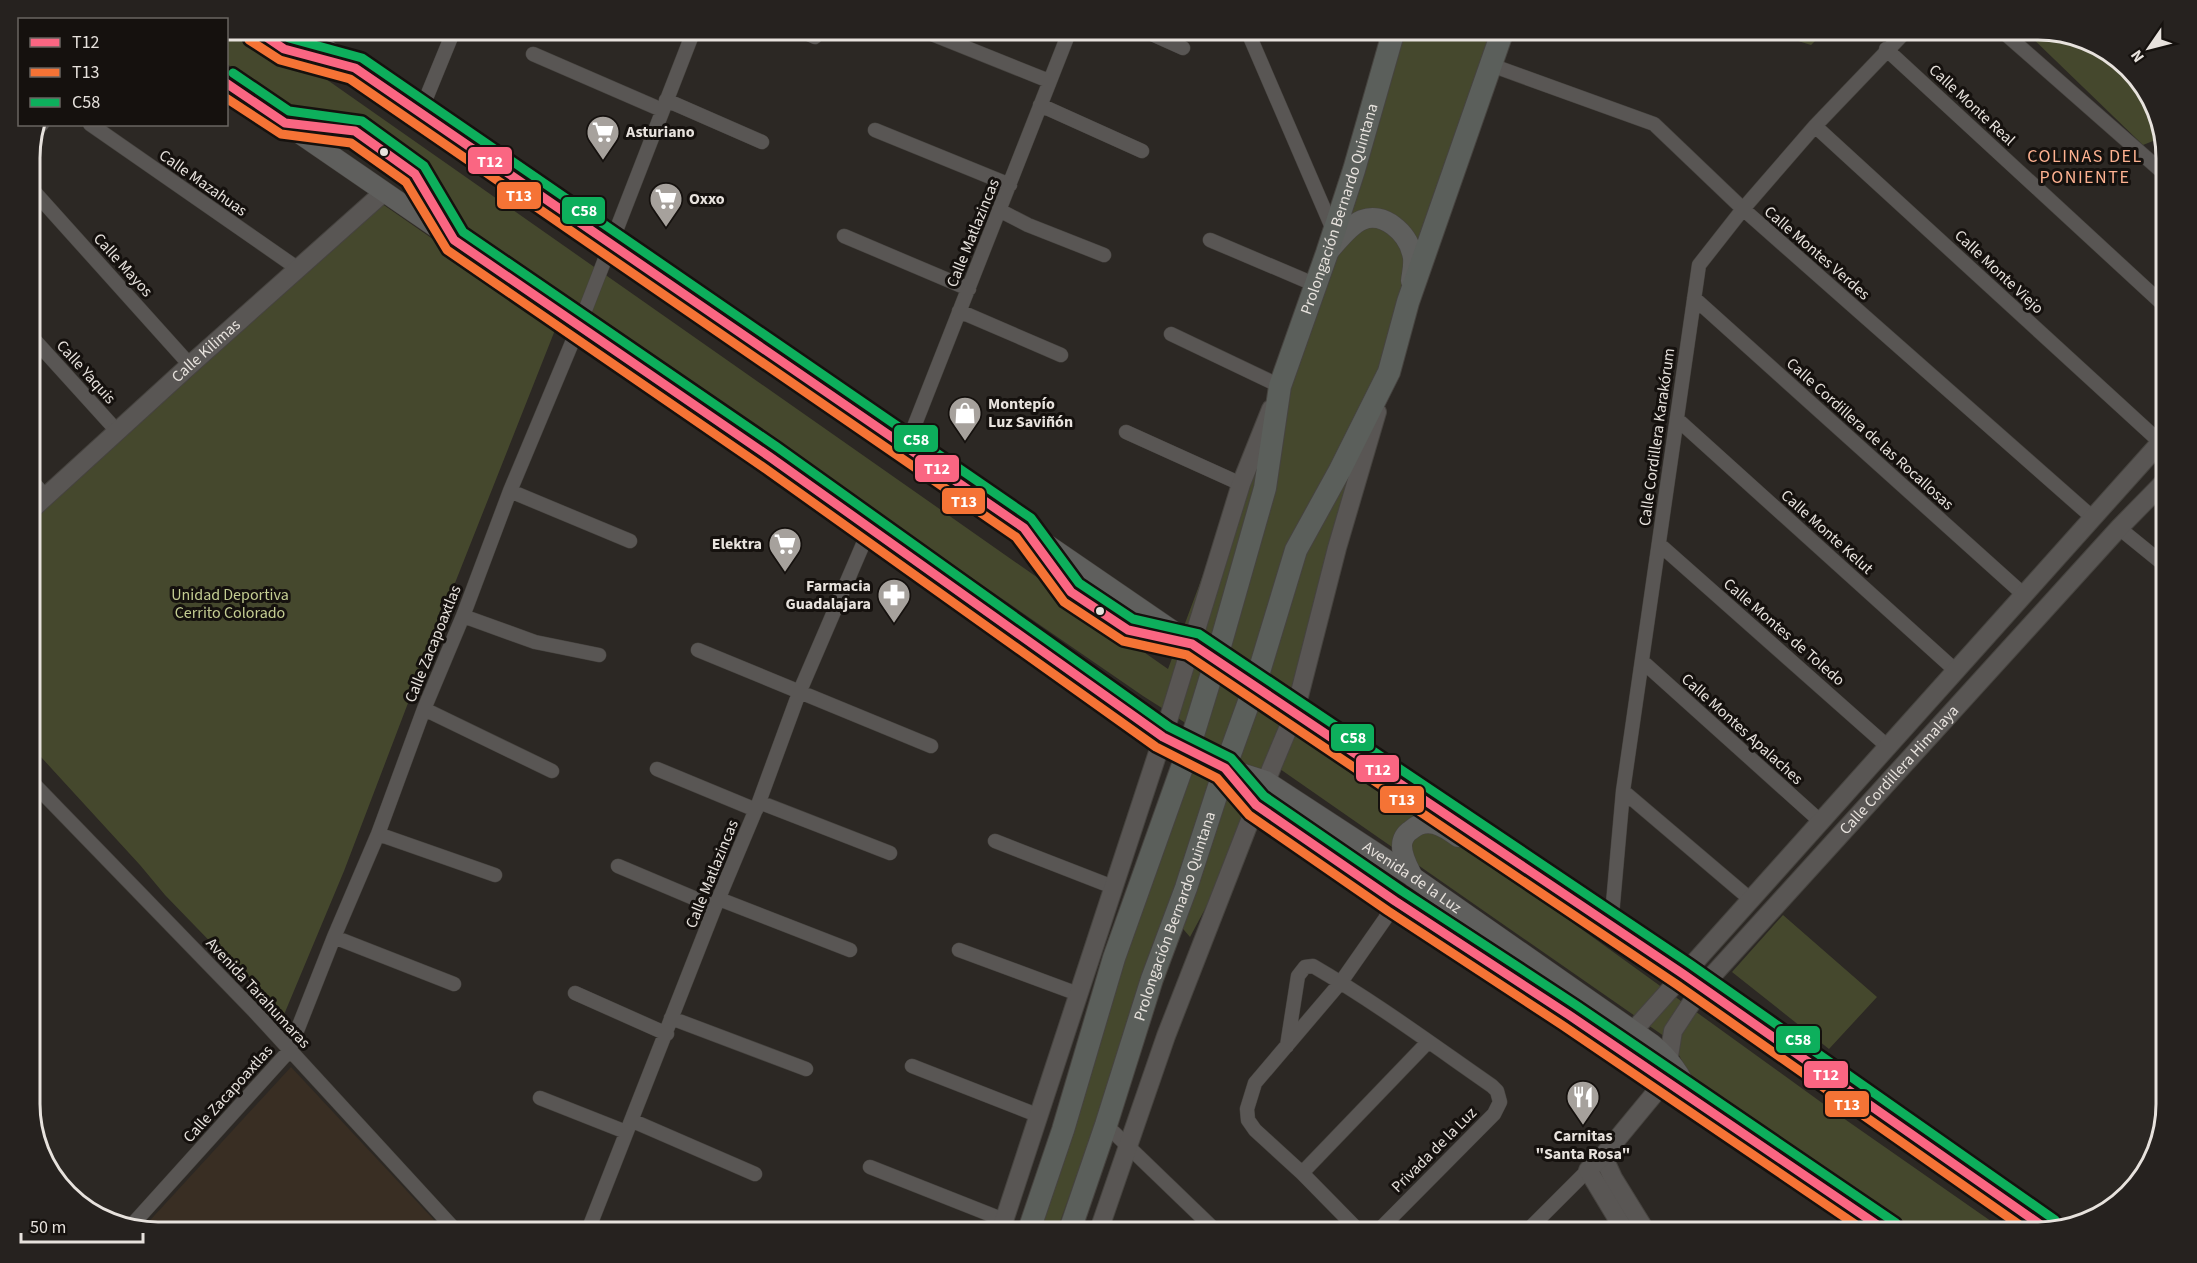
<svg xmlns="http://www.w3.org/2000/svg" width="2197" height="1263" viewBox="0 0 2197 1263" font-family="'Source Sans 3',sans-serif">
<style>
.built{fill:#392e23}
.green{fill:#45482d}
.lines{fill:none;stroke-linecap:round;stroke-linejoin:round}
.minor-casing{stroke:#46433f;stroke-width:15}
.tertiary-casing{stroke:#46433f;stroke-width:20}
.secondary-casing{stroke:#46433f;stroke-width:21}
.primary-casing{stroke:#46433f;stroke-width:24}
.minor{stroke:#595654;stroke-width:14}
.tertiary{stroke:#595654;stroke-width:18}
.secondary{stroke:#5f5f5d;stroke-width:20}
.primary{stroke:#5b5f5b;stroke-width:22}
.bus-1-casing{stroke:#15110e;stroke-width:14}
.bus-2-casing{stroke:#15110e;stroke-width:14}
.bus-3-casing{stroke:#15110e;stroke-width:14}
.bus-1{stroke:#fa6682;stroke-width:9}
.bus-2{stroke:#f57335;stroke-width:9}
.bus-3{stroke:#0daf5c;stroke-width:9}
.bus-dot{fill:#e7e2dd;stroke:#15110e;stroke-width:2}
.labels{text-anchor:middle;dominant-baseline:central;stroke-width:6;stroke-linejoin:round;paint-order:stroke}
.street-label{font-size:16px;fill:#e7e2dd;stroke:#15110e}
.poi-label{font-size:16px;font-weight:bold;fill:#e7e2dd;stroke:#15110e;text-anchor:start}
.park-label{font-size:16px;fill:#c4cd92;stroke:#15110e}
.neighbourhood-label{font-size:18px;letter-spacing:1.5px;fill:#feb291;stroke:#15110e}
.rim{fill:none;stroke:#e7e2dd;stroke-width:3}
.line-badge{stroke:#15110e;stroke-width:2}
.badge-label{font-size:16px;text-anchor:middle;font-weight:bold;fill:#fff}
</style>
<rect width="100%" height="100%" fill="#2c2824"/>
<!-- built -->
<path class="built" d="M291,1067L434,1220L427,1228L431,1233H159L142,1229Z"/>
<!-- green -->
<path class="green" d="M227,30H256L1168,669L1392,67L1403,30H1491L1447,158L1299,725L1836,1113L2008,1233H1902L1700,1093L1671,1041L1280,769L1190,937L1178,923L1139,1005L1056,1233H1033L1195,729L1143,696L227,64Z
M1763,30H1826L1811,45Z
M2024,30H2038L2102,47L2150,94L2163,137L2143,145Z
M378,201L557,325L421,669L344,871L283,1017L165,895L140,865L30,745V514Z
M1783,915L1877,997L1829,1049L1732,972Z"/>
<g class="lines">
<!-- minor casing -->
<g class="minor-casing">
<path id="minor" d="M799,30L815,37
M922,30L1049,81
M1143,30L1183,48
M1247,30L1334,232
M2001,30L2167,176
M1886,49L2167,308
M533,54L662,110
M1491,65L1654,124L1743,209L2092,517
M666,100L762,142
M1040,105L1142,151
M420,113L454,30
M90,124L297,268
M1815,126L2160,442
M36,130L42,124
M875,130L1010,185
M30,187L190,365
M999,210L1028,225L1104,255
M844,236L969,289
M1210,240L1316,285
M1694,298L2023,594
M959,311L1061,355
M1171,334L1280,386
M30,335L117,431
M1677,419L1955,670
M1126,432L1241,484
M906,447L1070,30
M30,479L46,497
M510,491L630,541
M2119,528L2167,567
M1659,544L1887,746
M463,616L535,642L599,655
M698,650L931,746
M1642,661L1820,821
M424,709L552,771
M657,769L756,810
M30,780L254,1011L458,1233
M1623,791L1750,899
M759,802L890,853
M378,834L495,875
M995,841L1113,887
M618,866L715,907
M719,899L850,950
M1611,926L1623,791L1699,265L1743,209L1815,126L1907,30
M334,937L454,984
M959,950L1078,994
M575,993L667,1034
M671,1018L806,1069
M1287,1046L1298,976L1305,967L1313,966C1375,1002 1433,1045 1492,1086L1497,1091L1500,1102L1494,1114L1380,1229L1370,1233
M912,1066L1037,1115
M540,1098L626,1132
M633,1121L755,1174
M1106,1125L1218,1233
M870,1167L1004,1220
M1302,1173L1428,1042
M131,1226L289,1051L334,937L378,834L424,709L463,616L510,491L579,326L694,30
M587,1233L715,907L759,802L799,693L870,528
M1368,1233L1358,1230L1302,1173L1255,1130L1248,1120L1247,1109L1255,1083L1341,982L1385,919L1395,901
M1525,1233L1588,1170"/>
</g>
<!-- tertiary casing -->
<g class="tertiary-casing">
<g id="tertiary">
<path id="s1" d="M30,511L190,365L384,192"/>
<path d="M1633,1031L2167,435"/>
<path d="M1603,1156L1613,1178L1647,1233"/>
<path d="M1000,1233L1163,737L1241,484L1271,409"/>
<path d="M1098,1233L1166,1036L1256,805L1295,712L1337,548L1377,412"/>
<path id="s2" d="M1626,1233L1588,1170L1603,1156L1665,1081L1673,1031L1702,987L2119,528L2167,479"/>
</g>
</g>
<!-- secondary casing -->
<g class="secondary-casing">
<g id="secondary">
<path d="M298,30L1192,644L1683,974L2048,1230"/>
<path id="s3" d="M226,83L770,457L1163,737L1225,768L1266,781L1413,877L1652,1044C1671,1059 1682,1076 1691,1098"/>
<path d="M1327,253C1337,243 1348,226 1362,220C1384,211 1407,233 1412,253C1415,262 1412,272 1411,281"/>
<path d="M1225,768L1256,805L1395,901L1569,1015L1889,1233"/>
<path d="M1413,877C1408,867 1402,857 1402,846C1402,839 1405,834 1411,830C1427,816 1443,826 1458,837"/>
</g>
</g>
<!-- primary casing -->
<g class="primary-casing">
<g id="primary">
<path id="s4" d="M1028,1233L1063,1130L1114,958L1189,748L1216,660L1265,488L1280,386L1327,253L1354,170L1394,30"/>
<path id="s5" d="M1069,1233L1106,1125L1152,979L1186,888L1225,768L1255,685L1296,550L1340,470L1389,372L1408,302L1503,30"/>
</g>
</g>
<!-- minor -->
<use href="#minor" class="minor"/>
<!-- tertiary -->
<use href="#tertiary" class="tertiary"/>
<!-- secondary -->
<use href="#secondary" class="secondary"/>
<!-- primary -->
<use href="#primary" class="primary"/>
<!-- bus-1 casing -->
<g class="bus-1-casing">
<path id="bus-1" d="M256,30L284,49L355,68L1024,528L1071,592L1128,630L1192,644L1683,974L2048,1230
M226,83L285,123L355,131L415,174L454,240L770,457L1163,737L1225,768L1256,805L1395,901L1569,1015L1889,1233"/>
</g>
<!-- bus-2 casing -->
<g class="bus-2-casing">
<path id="bus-2" d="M249,40L280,60L350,79L1016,537L1064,602L1123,641L1187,655L1676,984L2031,1233
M226,98L281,134L351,143L406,182L447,250L763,467L1156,747L1217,778L1249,815L1388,911L1562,1025L1868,1233"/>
</g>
<!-- bus-3 casing -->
<g class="bus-3-casing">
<path id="bus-3" d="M277,30L289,38L362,58L1031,518L1079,583L1133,619L1199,634L1690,964L2055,1220
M233,73L289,111L362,121L424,166L463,232L777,447L1169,727L1231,758L1264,796L1402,891L1576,1005L1896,1223"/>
</g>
<!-- bus-1 -->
<use href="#bus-1" class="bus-1"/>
<!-- bus-2 -->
<use href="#bus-2" class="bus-2"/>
<!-- bus-3 -->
<use href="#bus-3" class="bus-3"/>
</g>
<!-- icons -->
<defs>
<g id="supermarket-pin" transform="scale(1.725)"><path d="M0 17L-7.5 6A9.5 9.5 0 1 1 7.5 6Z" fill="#a6a19c" stroke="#15110e"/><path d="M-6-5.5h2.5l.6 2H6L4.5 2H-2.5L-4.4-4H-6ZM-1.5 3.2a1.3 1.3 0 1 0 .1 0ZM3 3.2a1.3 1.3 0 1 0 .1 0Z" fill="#fff"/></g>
<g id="shop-pin" transform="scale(1.725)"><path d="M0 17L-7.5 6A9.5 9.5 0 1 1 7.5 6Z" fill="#a6a19c" stroke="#15110e"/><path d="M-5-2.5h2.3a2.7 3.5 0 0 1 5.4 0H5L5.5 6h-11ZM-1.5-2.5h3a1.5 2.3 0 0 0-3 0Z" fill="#fff"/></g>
<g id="pharmacy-pin" transform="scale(1.725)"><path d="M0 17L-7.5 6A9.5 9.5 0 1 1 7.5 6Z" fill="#a6a19c" stroke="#15110e"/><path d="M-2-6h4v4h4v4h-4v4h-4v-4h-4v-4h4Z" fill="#fff"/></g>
<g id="restaurant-pin" transform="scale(1.725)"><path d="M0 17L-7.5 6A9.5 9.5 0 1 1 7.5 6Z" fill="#a6a19c" stroke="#15110e"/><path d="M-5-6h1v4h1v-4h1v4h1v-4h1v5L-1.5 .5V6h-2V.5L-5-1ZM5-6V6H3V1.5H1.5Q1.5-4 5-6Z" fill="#fff"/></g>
</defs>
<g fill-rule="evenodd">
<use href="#supermarket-pin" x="603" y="132"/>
<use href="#supermarket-pin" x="666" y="199"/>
<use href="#shop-pin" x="965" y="413"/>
<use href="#supermarket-pin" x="785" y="544"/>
<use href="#pharmacy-pin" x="894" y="595"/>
<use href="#restaurant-pin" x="1583" y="1097"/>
</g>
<!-- markers -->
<g class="bus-dot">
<circle cx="384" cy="152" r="5"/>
<circle cx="1100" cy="611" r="5"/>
</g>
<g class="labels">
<!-- street labels -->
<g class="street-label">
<text transform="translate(1972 105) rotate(43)">Calle Monte Real</text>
<text transform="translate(203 183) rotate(35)">Calle Mazahuas</text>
<text stroke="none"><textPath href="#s4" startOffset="1072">Prolongación Bernardo Quintana</textPath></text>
<text transform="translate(973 233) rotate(-68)">Calle Matlazincas</text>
<text transform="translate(1817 253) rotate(41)">Calle Montes Verdes</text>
<text transform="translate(123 265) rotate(48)">Calle Mayos</text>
<text transform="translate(1999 272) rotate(43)">Calle Monte Viejo</text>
<text stroke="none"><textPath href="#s1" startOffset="238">Calle Kilimas</textPath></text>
<text transform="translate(86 372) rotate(48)">Calle Yaquis</text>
<text transform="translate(1870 434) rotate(42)">Calle Cordillera de las Rocallosas</text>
<text transform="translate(1657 437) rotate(-82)">Calle Cordillera Karakórum</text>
<text transform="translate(1827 532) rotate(42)">Calle Monte Kelut</text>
<text transform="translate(1784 632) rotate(41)">Calle Montes de Toledo</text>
<text transform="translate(433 644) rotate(-68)">Calle Zacapoaxtlas</text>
<text transform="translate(1742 729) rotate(42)">Calle Montes Apalaches</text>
<text stroke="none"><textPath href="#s2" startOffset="588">Calle Cordillera Himalaya</textPath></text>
<text transform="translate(712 874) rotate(-68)">Calle Matlazincas</text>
<text stroke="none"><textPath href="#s3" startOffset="1430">Avenida de la Luz</textPath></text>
<text stroke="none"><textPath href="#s5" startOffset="334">Prolongación Bernardo Quintana</textPath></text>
<text transform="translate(258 993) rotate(47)">Avenida Tarahumaras</text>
<text transform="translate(228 1094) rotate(-48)">Calle Zacapoaxtlas</text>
<text transform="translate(1434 1150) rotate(-45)">Privada de la Luz</text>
</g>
<!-- poi labels -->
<g class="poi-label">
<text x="626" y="132">Asturiano</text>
<text x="689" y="199">Oxxo</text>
<text x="988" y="404">Montepío<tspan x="988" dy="18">Luz Saviñón</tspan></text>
<text x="762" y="544" text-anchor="end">Elektra</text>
<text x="871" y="586" text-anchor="end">Farmacia<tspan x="871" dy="18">Guadalajara</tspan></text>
<text x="1583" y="1136" text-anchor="middle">Carnitas<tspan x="1583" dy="18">"Santa Rosa"</tspan></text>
</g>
<!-- park labels -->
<g class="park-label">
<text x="230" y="595">Unidad Deportiva<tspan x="230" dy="18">Cerrito Colorado</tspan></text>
</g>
<!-- neighbourhood labels -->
<g class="neighbourhood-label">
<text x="2085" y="156">COLINAS DEL<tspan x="2085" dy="21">PONIENTE</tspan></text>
</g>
</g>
<!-- crop -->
<path d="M0 0H2197V1263H0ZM158 40H2038A118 118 0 0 1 2156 158V1104A118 118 0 0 1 2038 1222H158A118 118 0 0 1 40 1104V158A118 118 0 0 1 158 40Z" fill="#26221f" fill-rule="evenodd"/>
<path class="rim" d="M158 40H2038A118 118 0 0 1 2156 158V1104A118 118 0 0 1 2038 1222H158A118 118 0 0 1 40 1104V158A118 118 0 0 1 158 40Z"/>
<g class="line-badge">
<rect x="467" y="146" width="46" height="29" rx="6" fill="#fa6682"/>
<rect x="496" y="181" width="46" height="29" rx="6" fill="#f57335"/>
<rect x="561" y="196" width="45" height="29" rx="6" fill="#0daf5c"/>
<rect x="893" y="424" width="46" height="29" rx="6" fill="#0daf5c"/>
<rect x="914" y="454" width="46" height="29" rx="6" fill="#fa6682"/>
<rect x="941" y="487" width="45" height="28" rx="6" fill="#f57335"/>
<rect x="1330" y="723" width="45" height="29" rx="6" fill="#0daf5c"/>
<rect x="1355" y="754" width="45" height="29" rx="6" fill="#fa6682"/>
<rect x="1379" y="785" width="46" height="29" rx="6" fill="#f57335"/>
<rect x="1775" y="1025" width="46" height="29" rx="6" fill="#0daf5c"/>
<rect x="1803" y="1060" width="46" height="29" rx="6" fill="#fa6682"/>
<rect x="1824" y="1090" width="46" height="28" rx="6" fill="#f57335"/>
</g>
<g class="badge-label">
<text x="490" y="167">T12</text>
<text x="519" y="201">T13</text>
<text x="584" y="216">C58</text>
<text x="916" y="445">C58</text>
<text x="937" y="474">T12</text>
<text x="964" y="507">T13</text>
<text x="1353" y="743">C58</text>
<text x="1378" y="775">T12</text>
<text x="1402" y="805">T13</text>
<text x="1798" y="1045">C58</text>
<text x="1826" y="1080">T12</text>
<text x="1847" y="1110">T13</text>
</g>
<!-- legend -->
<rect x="18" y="18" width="210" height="108" fill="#15110e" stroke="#696561" stroke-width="1.5"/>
<rect x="30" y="38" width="30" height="9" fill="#fa6682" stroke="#696561" stroke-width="1.5"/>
<text x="72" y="48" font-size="18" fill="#e7e2dd">T12</text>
<rect x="30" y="68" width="30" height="9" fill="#f57335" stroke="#696561" stroke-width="1.5"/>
<text x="72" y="78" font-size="18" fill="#e7e2dd">T13</text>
<rect x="30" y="98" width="30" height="9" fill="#0daf5c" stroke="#696561" stroke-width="1.5"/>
<text x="72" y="108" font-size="18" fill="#e7e2dd">C58</text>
<!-- north arrow -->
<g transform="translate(2149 48) rotate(235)" stroke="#15110e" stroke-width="4.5" paint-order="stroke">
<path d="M0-4.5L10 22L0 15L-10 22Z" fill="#e7e2dd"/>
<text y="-9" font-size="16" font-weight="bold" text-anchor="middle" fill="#e7e2dd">N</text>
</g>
<!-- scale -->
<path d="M21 1233v9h122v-9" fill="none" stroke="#e7e2dd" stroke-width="3"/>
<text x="30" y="1233" font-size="18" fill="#e7e2dd" stroke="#15110e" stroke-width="4.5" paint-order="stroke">50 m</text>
</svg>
